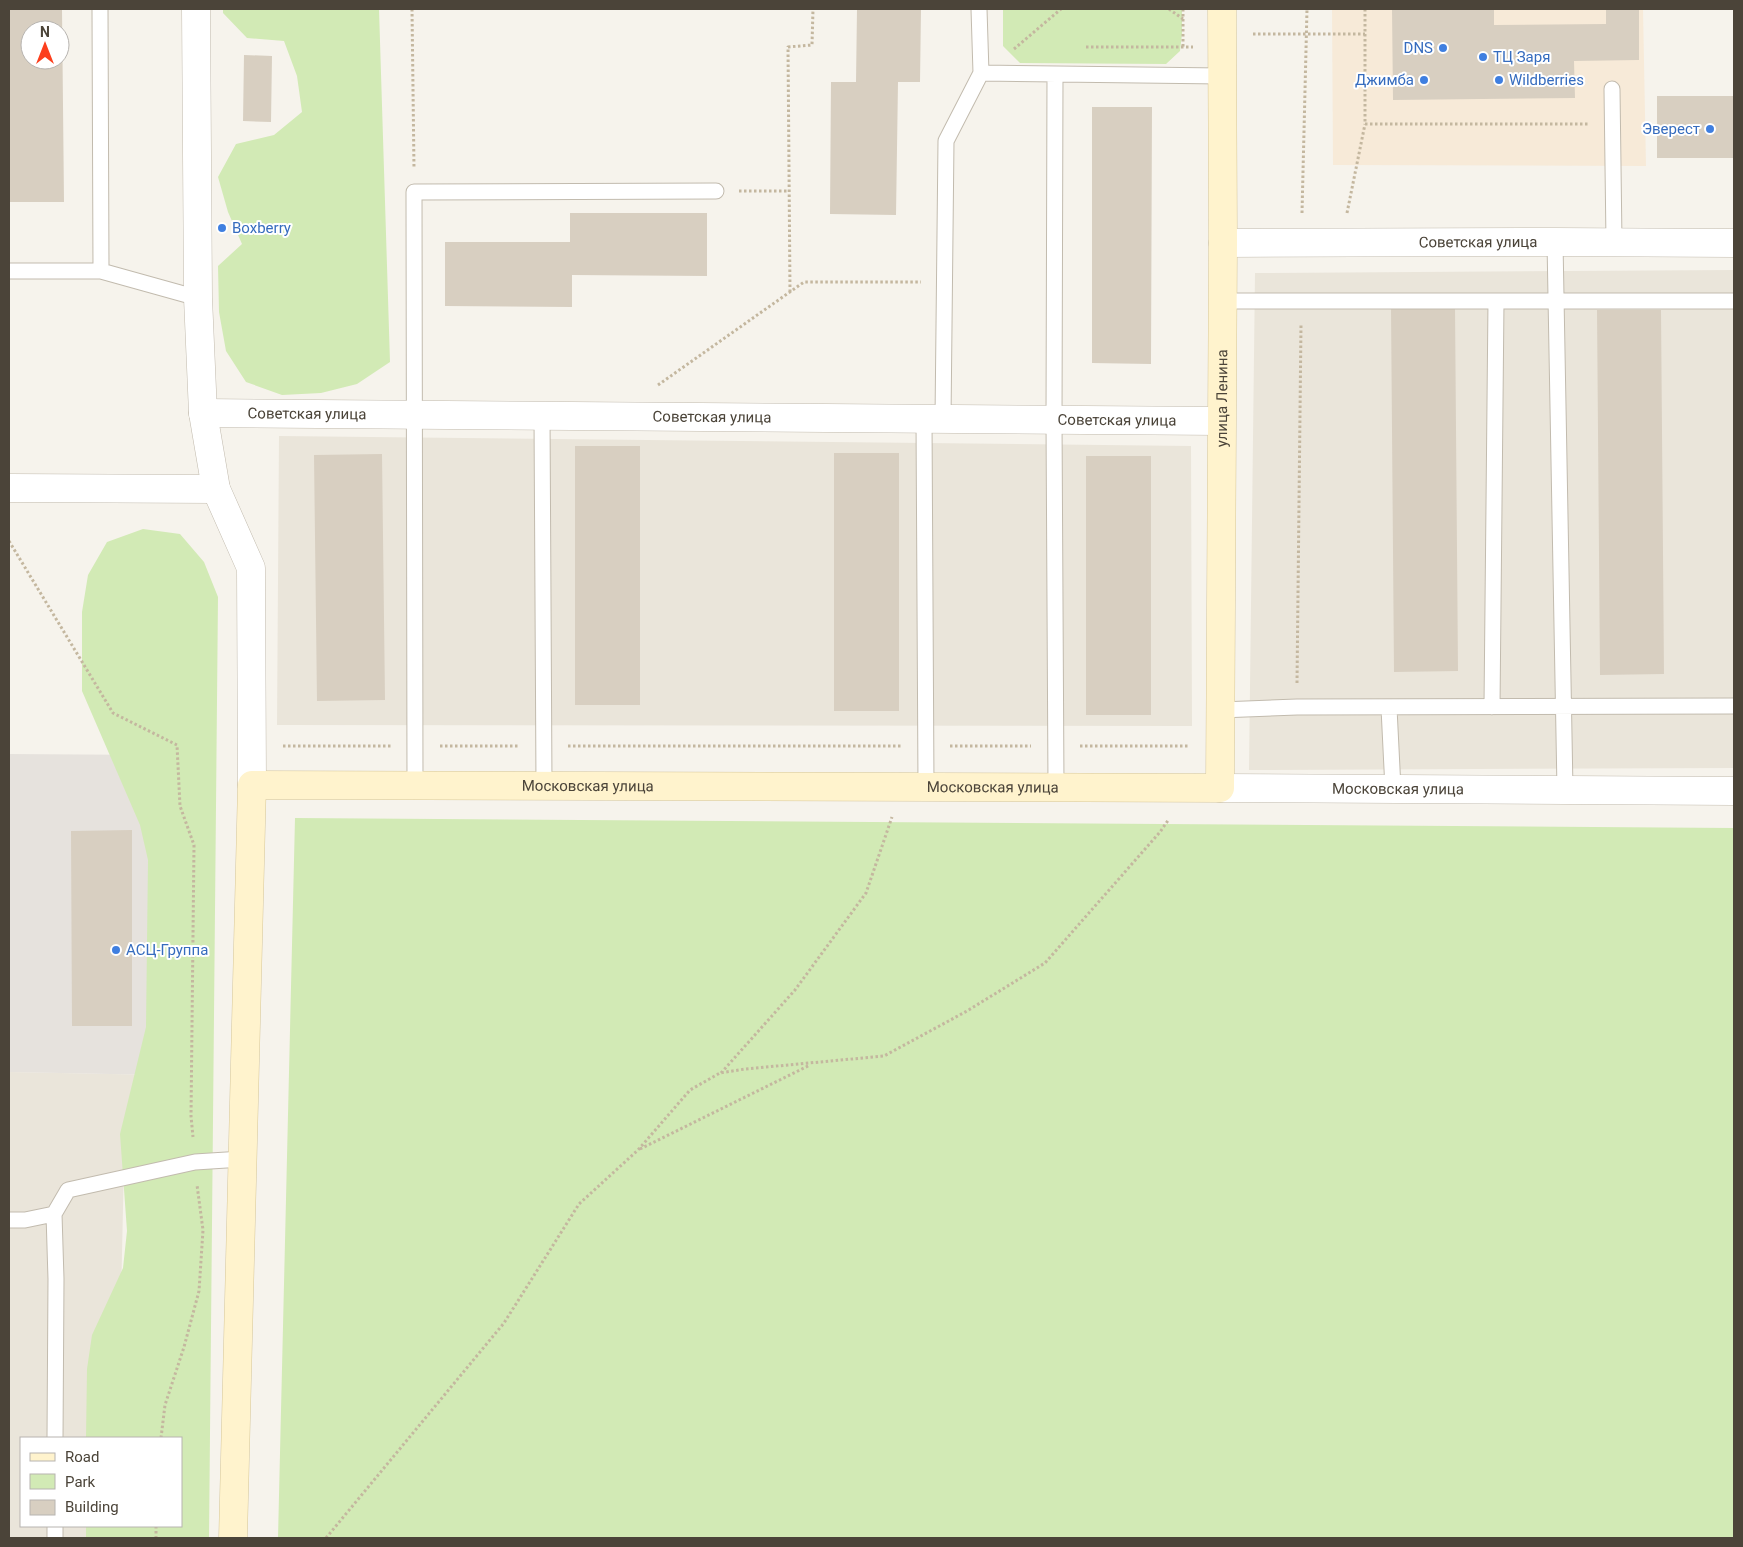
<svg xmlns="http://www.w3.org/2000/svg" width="1743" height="1547" viewBox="0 0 1743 1547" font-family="Roboto,sans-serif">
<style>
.residential{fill:#eae5da}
.commercial{fill:#f7ead8}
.industrial{fill:#e6e2dd}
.green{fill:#d2eab5}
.building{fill:#d8cfc1;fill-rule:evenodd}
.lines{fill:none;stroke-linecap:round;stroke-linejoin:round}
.lane-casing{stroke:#c2bbae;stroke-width:17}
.street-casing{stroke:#c2bbae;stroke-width:29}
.secondary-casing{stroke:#d6c79b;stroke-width:29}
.path{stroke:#c4b79f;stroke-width:3;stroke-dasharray:2.5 2.5;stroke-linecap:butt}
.lane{stroke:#fff;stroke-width:15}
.street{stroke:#fff;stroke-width:28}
.secondary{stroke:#fff3cd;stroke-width:28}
.shop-dot{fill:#3f7fe0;stroke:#fff;stroke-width:2}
.labels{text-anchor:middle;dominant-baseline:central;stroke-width:4;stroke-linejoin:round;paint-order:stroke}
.shop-label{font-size:15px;fill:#366cbe;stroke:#fff;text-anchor:start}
.street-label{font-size:15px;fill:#4b4439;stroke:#fff}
</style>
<rect width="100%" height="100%" fill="#f6f3ec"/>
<!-- residential -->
<path class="residential" d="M1734,270V768L1249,770L1255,273Z
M279,436L1191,446L1192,726L277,725Z
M9,1072L161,1075L124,1162L118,1438H21V1526H116V1538H9Z"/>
<!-- commercial -->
<path class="commercial" d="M1332,9H1643L1646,166L1333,165Z"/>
<!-- industrial -->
<path class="industrial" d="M9,754L157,755L161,1075L9,1072Z"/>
<!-- green -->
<path class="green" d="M223,9H379L390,362L357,384L321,393L282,395L246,382L226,351L219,312L218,266L242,244L228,212L218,177L236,144L274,135L302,112L297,76L284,41L247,38L223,13Z
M1003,9H1182V34L1180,51L1166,64L1020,63L1003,46Z
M143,529L180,534L204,562L218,597L209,1538H86V1526H181V1438H86L87,1369L92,1335L123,1268L127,1231L120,1134L146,1027L148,860L140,825L82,691V612L88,575L107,542Z
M295,818L1734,828V1538H278Z"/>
<!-- building -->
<path class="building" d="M9,9H62L64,202H10ZM30,30H60V60H30Z
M857,9H921L920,82H898L896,215L830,214L831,82H856Z
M1392,9H1494V25L1606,24V9H1639V60L1574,61L1575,98L1393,100Z
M244,55L272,56L271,122L243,121Z
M1657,96H1734V158H1657Z
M1092,107H1152L1151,364L1092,363Z
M570,213H707V276L572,275V307L445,306V242H570Z
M1391,307H1455L1458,671L1394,672Z
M1597,310H1661L1664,674L1600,675Z
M575,446H640V705H575Z
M834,453H899V711H834Z
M382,454L385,700L317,701L314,455Z
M1086,456H1151V715H1086Z
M132,830V1026H72L71,831Z"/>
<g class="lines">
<!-- lane casing -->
<g class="lane-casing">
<path id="lane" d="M100,9L101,271
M979,9L981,73L1222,76
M1055,75L1054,420L1056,787
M1612,89L1614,242
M1555,242L1565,790
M9,271H101L198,298
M1222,301H1734
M542,415L544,786
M924,419L926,787
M943,419L946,141L981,73
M1492,707L1496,301
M1389,708L1393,789
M1220,710L1297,707L1734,706
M415,786L414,192L716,191
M9,1220H25L54,1214
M55,1438L56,1279L54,1214L68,1190L195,1162L242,1159
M55,1538V1526"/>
</g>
<!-- street casing -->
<g class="street-casing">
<g id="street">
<path d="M196,9L198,298L203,413L216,489L251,568L252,785"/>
<path id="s1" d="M1223,243L1555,242L1734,243"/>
<path id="s2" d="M203,413L1221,421"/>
<path d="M9,488L216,489"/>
<path id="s3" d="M1220,788L1734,791"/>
</g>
</g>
<!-- secondary casing -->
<g class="secondary-casing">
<g id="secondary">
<path id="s4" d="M233,1538L252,785L1220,788L1223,243L1222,9"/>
</g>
</g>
<!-- path -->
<path class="path" d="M412,9L414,169
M1169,9L1183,19
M1183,9V48
M1365,9V124H1590
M1253,34H1365
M1086,47H1193
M1014,49L1061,9
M739,191H789
M1302,213L1307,9
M1347,213L1365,124
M790,292L788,47L812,45L813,9
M658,385L804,282H921
M9,541L113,713L177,745L180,806L194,845L191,1116L193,1137
M1297,683L1301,324
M283,746H391
M440,746H519
M568,746H901
M950,746H1031
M1080,746H1189
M721,1073L795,990L866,893L892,817
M640,1149L810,1065
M161,1438L165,1405L184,1347L199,1291L203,1230L197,1185
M156,1526V1538
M326,1538L504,1323L579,1204L638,1150L690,1090L720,1073L745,1069L884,1056L967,1011L1045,963L1160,832L1169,819"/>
<!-- lane -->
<use href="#lane" class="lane"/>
<!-- street -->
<use href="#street" class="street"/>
<!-- secondary -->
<use href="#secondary" class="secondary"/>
</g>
<!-- markers -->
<g class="shop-dot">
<circle cx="1443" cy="48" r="5"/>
<circle cx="1483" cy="57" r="5"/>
<circle cx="1424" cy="80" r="5"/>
<circle cx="1499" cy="80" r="5"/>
<circle cx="1710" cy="129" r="5"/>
<circle cx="222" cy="228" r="5"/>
<circle cx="116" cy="950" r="5"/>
</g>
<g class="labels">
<!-- shop labels -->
<g class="shop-label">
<text x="1433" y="48" text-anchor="end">DNS</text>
<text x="1493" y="57">ТЦ Заря</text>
<text x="1414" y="80" text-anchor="end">Джимба</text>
<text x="1509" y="80">Wildberries</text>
<text x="1700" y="129" text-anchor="end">Эверест</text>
<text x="232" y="228">Boxberry</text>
<text x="126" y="950">АСЦ-Группа</text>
</g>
<!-- street labels -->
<g class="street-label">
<text stroke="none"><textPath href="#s1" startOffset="255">Советская улица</textPath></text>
<text stroke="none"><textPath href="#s4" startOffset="2111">улица Ленина</textPath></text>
<text stroke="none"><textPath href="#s2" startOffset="104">Советская улица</textPath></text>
<text stroke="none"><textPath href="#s2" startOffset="509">Советская улица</textPath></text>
<text stroke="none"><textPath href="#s2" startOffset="914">Советская улица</textPath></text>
<text stroke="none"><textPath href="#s4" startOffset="1089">Московская улица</textPath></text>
<text stroke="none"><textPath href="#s4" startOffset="1494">Московская улица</textPath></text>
<text stroke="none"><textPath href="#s3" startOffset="178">Московская улица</textPath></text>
</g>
</g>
<!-- border -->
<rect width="1743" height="1547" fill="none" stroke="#4b4439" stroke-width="20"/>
<!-- legend -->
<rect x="20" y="1437" width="162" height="90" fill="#ffffff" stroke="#b7b4b0"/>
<rect x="30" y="1453" width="25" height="8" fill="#fff3cd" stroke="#b7b4b0"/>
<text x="65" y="1462" font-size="15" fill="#4b4439">Road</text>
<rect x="30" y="1474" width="25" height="15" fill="#d2eab5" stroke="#b7b4b0"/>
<text x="65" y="1487" font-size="15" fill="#4b4439">Park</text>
<rect x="30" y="1500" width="25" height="15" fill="#d8cfc1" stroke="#b7b4b0"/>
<text x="65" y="1512" font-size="15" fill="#4b4439">Building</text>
<!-- north arrow -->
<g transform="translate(45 45)"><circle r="24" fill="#ffffff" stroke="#b7b4b0"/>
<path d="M0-4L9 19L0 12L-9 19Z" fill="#fc3f1d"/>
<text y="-8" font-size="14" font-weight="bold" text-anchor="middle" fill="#4b4439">N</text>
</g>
</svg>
